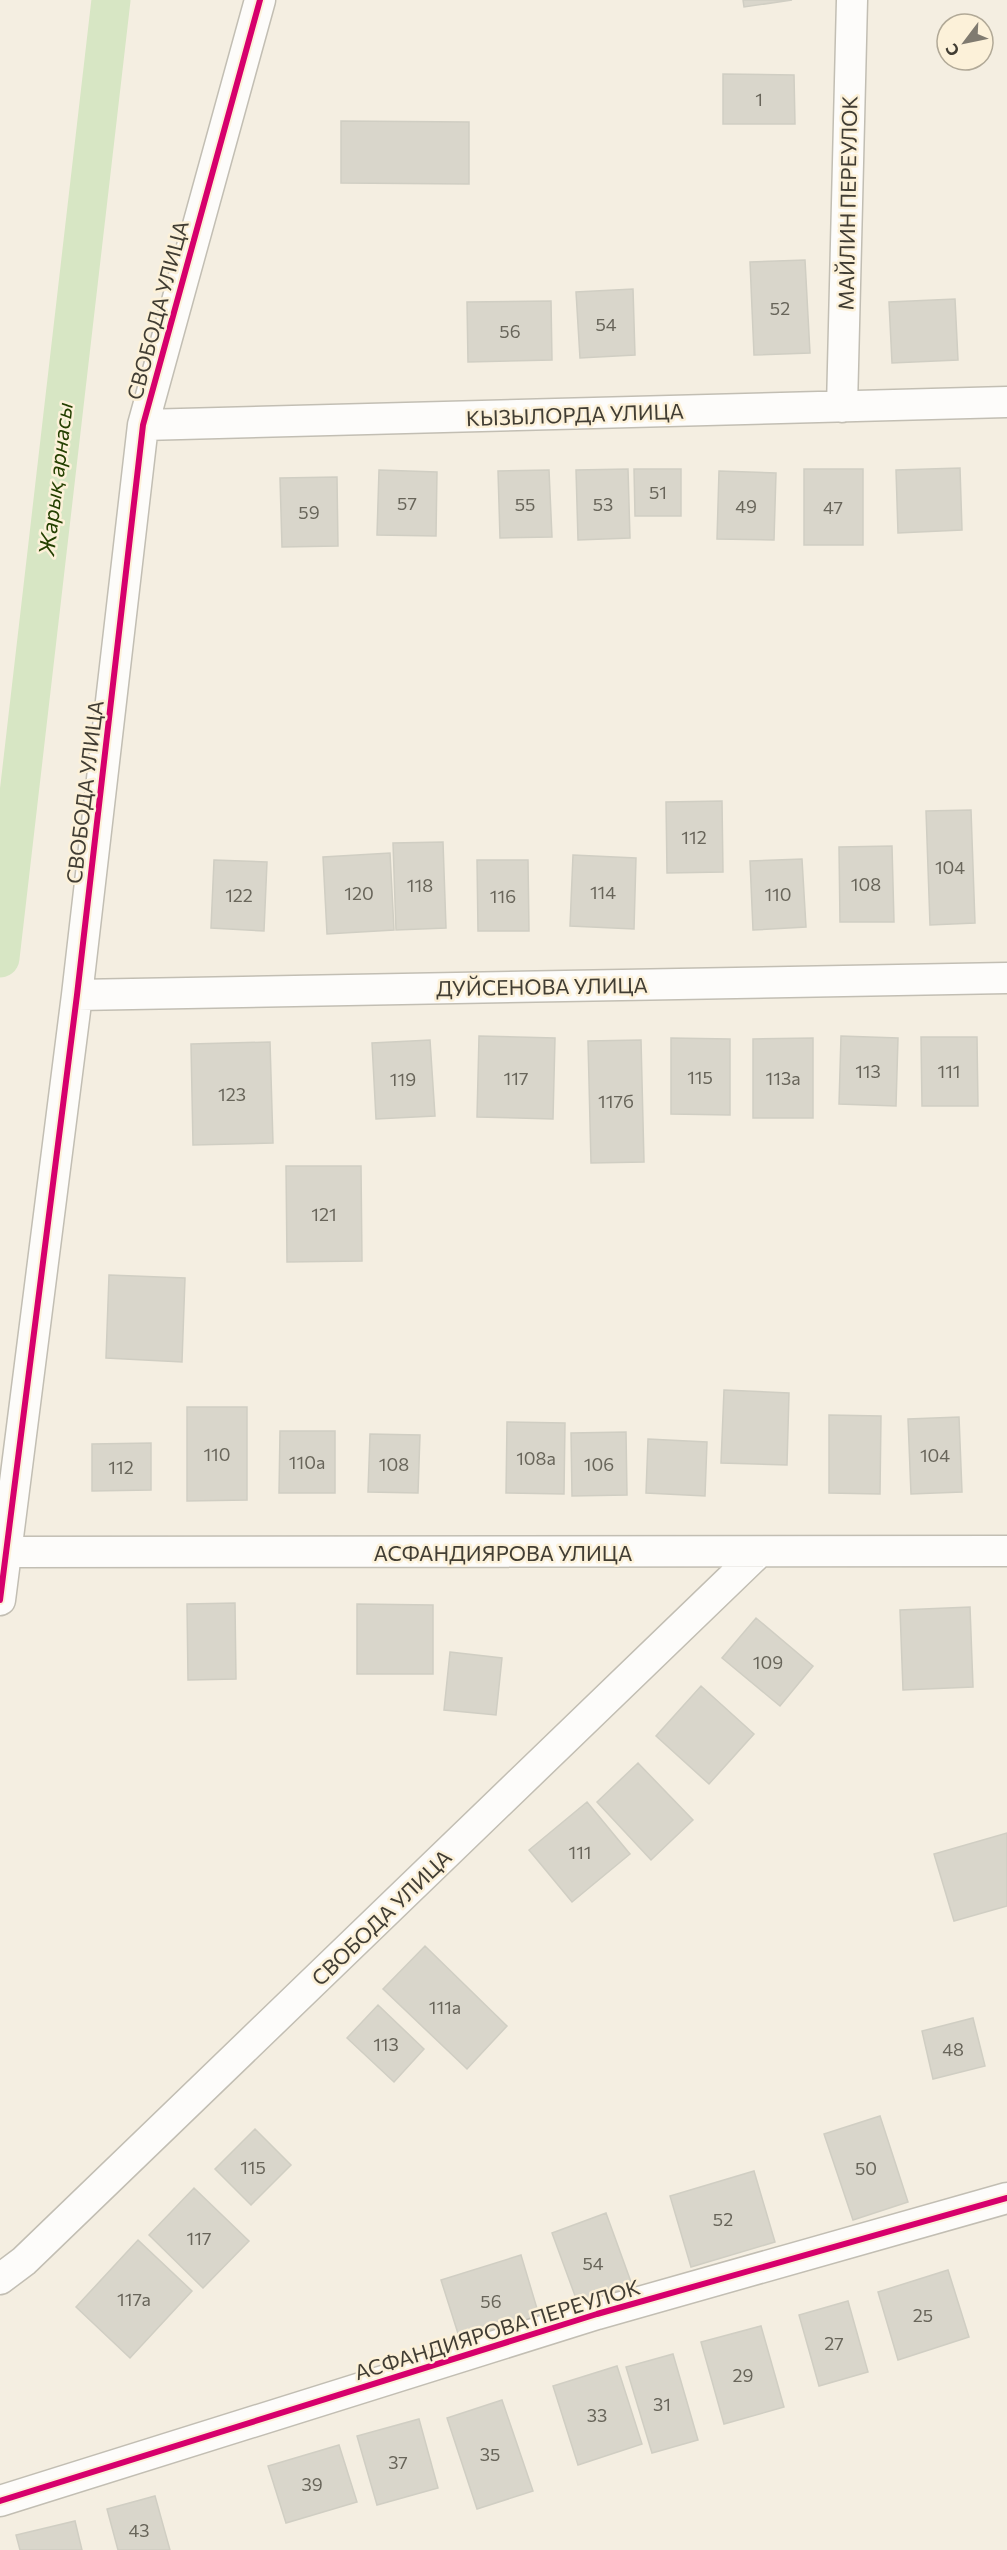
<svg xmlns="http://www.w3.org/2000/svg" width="1007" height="2550" viewBox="0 0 1007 2550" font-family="Commissioner,sans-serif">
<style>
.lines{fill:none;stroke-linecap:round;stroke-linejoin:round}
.canal{stroke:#d7e6c4;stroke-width:39}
.building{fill:#d9d6cb;stroke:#d0cec3;stroke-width:1.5}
.minor-casing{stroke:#c2beb3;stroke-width:33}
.minor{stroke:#fdfcfa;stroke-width:30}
.cycleway-casing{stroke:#fcf1d9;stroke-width:10}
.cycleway{stroke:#d6006c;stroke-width:6}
.labels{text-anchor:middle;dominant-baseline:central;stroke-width:5;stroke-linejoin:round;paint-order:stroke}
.number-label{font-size:18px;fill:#68655a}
.street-label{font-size:21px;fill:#413d33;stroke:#fcf1d9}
.water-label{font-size:22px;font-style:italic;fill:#244000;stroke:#fcf1d9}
</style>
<rect width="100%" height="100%" fill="#f4eee1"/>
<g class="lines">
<!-- canal -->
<path class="canal" d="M0,958L111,0"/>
</g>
<!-- building -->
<path class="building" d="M743,0H792L744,7Z
M723,74L794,75L795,124H723Z
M341,121L469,122V184L341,183Z
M805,260L810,353L754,355L750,262Z
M633,289L635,355L580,358L576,292Z
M955,299L958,360L892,363L889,302Z
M551,301L552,360L468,362L467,302Z
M960,468L962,530L898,533L896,470Z
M628,469L630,538L578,540L576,470Z
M634,469H681V516H635Z
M804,469H863V545H804Z
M379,470L437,472L436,536L377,535Z
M549,470L552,537L500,538L498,471Z
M719,471L776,473L774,540L717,539Z
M337,477L338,546L282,547L280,478Z
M722,801L723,872L667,873L666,802Z
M971,810L975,923L930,925L926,811Z
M443,842L446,928L396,930L393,843Z
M892,846L894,922H840L839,847Z
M390,853L394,930L327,934L323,857Z
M573,855L636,858L634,929L570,926Z
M802,859L806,927L753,930L750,861Z
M214,860L267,862L264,931L211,928Z
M477,860H528L529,931H478Z
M479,1036L555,1038L553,1119L477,1117Z
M841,1036L898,1038L896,1106L839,1104Z
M921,1037H977L978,1106H922Z
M671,1038L730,1039V1115L671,1114Z
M813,1038V1118H753V1039Z
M430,1040L435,1116L376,1119L372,1043Z
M641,1040L644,1162L591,1163L588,1041Z
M270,1042L273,1143L193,1145L191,1044Z
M286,1166H361L362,1261L287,1262Z
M109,1275L185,1278L182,1362L106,1358Z
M724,1390L789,1393L787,1465L721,1463Z
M187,1407H247V1500L187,1501Z
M829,1415L881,1416L880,1494L829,1493Z
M959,1417L962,1492L911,1494L908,1419Z
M507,1422L565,1423L564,1494L506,1493Z
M280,1431H335V1493H279Z
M626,1432L627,1495L572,1496L571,1433Z
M370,1434L420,1435L418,1493L368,1492Z
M648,1439L707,1442L705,1496L646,1493Z
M151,1443V1490L92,1491V1444Z
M235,1603L236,1679L188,1680L187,1604Z
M357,1604L433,1605V1674H357Z
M970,1607L973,1687L903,1690L900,1610Z
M756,1618L813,1666L780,1706L722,1658Z
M450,1652L502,1658L496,1715L444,1710Z
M701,1686L754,1734L709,1784L656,1736Z
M638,1763L693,1820L651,1860L597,1802Z
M587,1802L630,1854L572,1902L529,1850Z
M1007,1833V1906L954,1921L934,1854Z
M425,1946L507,2026L467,2069L383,1989Z
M378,2005L424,2049L394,2082L347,2038Z
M973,2018L985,2066L933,2079L922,2031Z
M880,2116L908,2202L853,2220L824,2134Z
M255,2129L291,2165L251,2205L215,2169Z
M754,2171L775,2242L691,2267L670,2196Z
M194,2188L249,2241L203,2288L149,2235Z
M606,2213L635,2293L581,2312L552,2233Z
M138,2240L192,2291L130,2358L76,2307Z
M521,2255L541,2322L462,2346L441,2280Z
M948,2270L969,2337L898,2360L878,2292Z
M848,2301L868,2372L819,2386L799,2315Z
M761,2326L784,2407L724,2424L701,2342Z
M673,2354L698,2440L652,2453L626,2367Z
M617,2366L642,2444L578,2465L553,2386Z
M502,2400L533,2491L477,2509L447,2418Z
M419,2419L438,2488L377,2505L357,2436Z
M339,2445L357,2502L286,2523L268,2466Z
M155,2496L170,2550H118L107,2509Z
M75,2521L82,2550H20L16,2535Z"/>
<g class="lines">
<!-- minor casing -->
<g class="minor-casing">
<path id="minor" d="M842,407L852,0
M143,425L1007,402
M77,995L1007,978
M0,1552L1007,1551
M0,1600L77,995L143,425L260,0
M0,2279L24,2261L759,1552
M0,2501L597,2314L1007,2198"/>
</g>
<!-- minor -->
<use href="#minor" class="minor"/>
<!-- cycleway casing -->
<g class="cycleway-casing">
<path id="cycleway" d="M0,1600L77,995L143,425L260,0
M0,2501L597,2314L1007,2198"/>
</g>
<!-- cycleway -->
<use href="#cycleway" class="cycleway"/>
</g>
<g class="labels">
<!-- number labels -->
<g class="number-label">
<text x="759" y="99">1</text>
<text x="780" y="308">52</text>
<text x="606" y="324">54</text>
<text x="510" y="331">56</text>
<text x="658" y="492">51</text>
<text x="407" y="503">57</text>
<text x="525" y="504">55</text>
<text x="603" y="504">53</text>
<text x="746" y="506">49</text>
<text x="833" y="507">47</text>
<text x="309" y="512">59</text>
<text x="694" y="837">112</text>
<text x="950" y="867">104</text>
<text x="866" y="884">108</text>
<text x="420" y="885">118</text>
<text x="603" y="892">114</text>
<text x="359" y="893">120</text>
<text x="778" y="894">110</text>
<text x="239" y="895">122</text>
<text x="503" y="896">116</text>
<text x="868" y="1071">113</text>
<text x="949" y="1071">111</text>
<text x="700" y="1077">115</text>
<text x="516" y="1078">117</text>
<text x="783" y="1078">113а</text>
<text x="403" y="1079">119</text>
<text x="232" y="1094">123</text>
<text x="616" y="1101">117б</text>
<text x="324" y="1214">121</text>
<text x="217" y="1454">110</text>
<text x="935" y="1455">104</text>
<text x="536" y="1458">108а</text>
<text x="307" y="1462">110а</text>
<text x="394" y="1464">108</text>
<text x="599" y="1464">106</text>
<text x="121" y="1467">112</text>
<text x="768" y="1662">109</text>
<text x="580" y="1852">111</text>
<text x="445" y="2007">111а</text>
<text x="386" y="2044">113</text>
<text x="953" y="2049">48</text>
<text x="253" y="2167">115</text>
<text x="866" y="2168">50</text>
<text x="723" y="2219">52</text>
<text x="199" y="2238">117</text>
<text x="593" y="2263">54</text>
<text x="134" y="2299">117а</text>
<text x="491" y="2301">56</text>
<text x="923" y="2315">25</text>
<text x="834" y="2343">27</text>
<text x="743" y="2375">29</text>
<text x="662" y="2404">31</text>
<text x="597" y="2415">33</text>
<text x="490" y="2454">35</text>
<text x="398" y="2462">37</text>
<text x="312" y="2484">39</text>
<text x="139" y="2530">43</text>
</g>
<!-- street labels -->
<g class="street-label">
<text transform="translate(847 203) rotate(-89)">МАЙЛИН ПЕРЕУЛОК</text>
<text transform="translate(157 310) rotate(-75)">СВОБОДА УЛИЦА</text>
<text transform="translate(575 414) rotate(-2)">КЫЗЫЛОРДА УЛИЦА</text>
<text transform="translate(84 792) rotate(-83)">СВОБОДА УЛИЦА</text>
<text transform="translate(542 986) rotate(-1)">ДУЙСЕНОВА УЛИЦА</text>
<text x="503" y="1552">АСФАНДИЯРОВА УЛИЦА</text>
<text transform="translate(381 1917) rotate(-44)">СВОБОДА УЛИЦА</text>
<text transform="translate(497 2329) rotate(-17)">АСФАНДИЯРОВА ПЕРЕУЛОК</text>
</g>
<!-- water labels -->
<g class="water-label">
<text transform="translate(55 479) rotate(-83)">Жарық арнасы</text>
</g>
</g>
<!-- north arrow -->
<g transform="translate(965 42) rotate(238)"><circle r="28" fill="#fcf1d9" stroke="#b1a997" stroke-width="1.5"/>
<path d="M0-4.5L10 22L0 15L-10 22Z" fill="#807b70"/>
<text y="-9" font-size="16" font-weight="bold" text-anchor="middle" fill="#413d33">С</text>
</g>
</svg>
